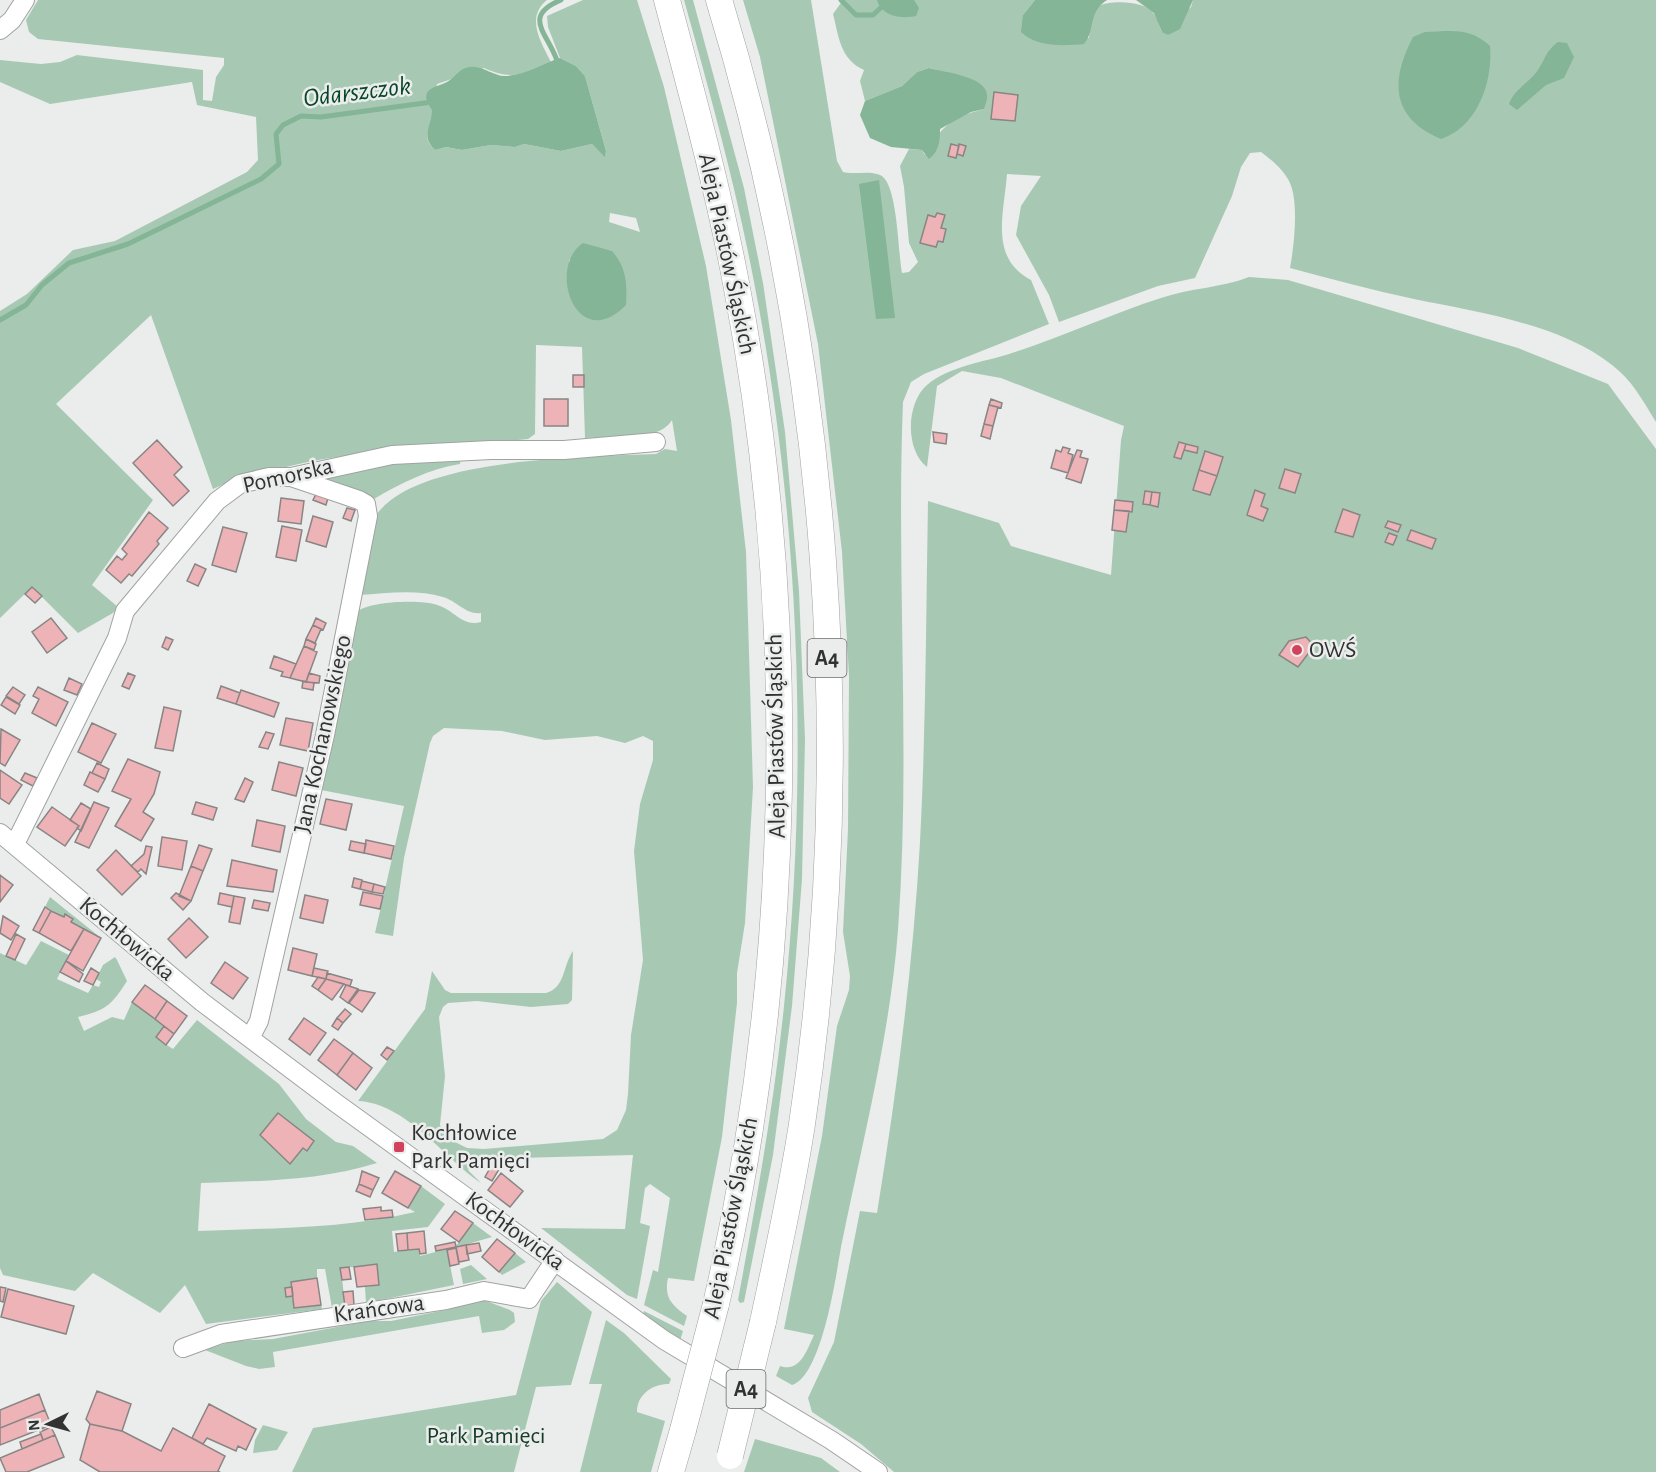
<svg xmlns="http://www.w3.org/2000/svg" width="1656" height="1472" viewBox="0 0 1656 1472" font-family="'Alegreya Sans',sans-serif">
<style>
.green{fill:#a7c9b3;fill-rule:evenodd}
.water{fill:#83b596}
.lines{fill:none;stroke-linecap:round;stroke-linejoin:round}
.stream{stroke:#83b596;stroke-width:5}
.building{fill:#eeb3b7;stroke:#898585;stroke-width:1.5}
.minor-casing{stroke:#a0a3a1;stroke-width:20}
.highway-casing{stroke:#a0a3a1;stroke-width:27}
.minor{stroke:#fff;stroke-width:18}
.highway{stroke:#fff;stroke-width:26}
.highway-bridge-casing{stroke:#a0a3a1;stroke-width:27;stroke-linecap:butt}
.highway-bridge{stroke:#fff;stroke-width:26}
.poi-dot{fill:#d3425c;stroke:#eaedeb;stroke-width:2}
.labels{text-anchor:middle;dominant-baseline:central;stroke-width:5;stroke-linejoin:round;paint-order:stroke}
.shield{fill:#eaedeb;stroke:#686a69;stroke-width:1.5}
.shield-label{font-size:22px;font-weight:bold;fill:#313231}
.street-label{font-size:24px;fill:#313231;stroke:#eaedeb}
.poi-label{font-size:24px;fill:#313231;stroke:#eaedeb;text-anchor:start}
.park-label{font-size:24px;fill:#143c27;stroke:#eaedeb}
.water-label{font-size:26px;font-style:italic;fill:#064629;stroke:#eaedeb}
</style>
<rect width="100%" height="100%" fill="#eaedeb"/>
<!-- green -->
<path class="green" d="M38,0H547C525,18 541,42 551,62C523,74 514,81 484,68L437,84C435,95 435,108 432,119C429,132 422,138 435,150L446,147L462,150L491,145L515,147L524,144L561,151L592,144L605,156L606,151L585,76L576,66L560,58L548,27L547,16L583,0H637L664,87L706,266L731,420L746,552L753,787L745,923L737,973V1003L722,1137L694,1281L668,1278C664,1297 671,1305 687,1316L684,1326L644,1305L653,1270L658,1272L670,1198L650,1184L645,1188L640,1223L650,1226L637,1299L627,1295L541,1228L625,1229L633,1155L479,1159L468,1170L481,1183C444,1158 406,1103 358,1101L425,1009L432,971L445,990L451,993H546C566,987 562,967 573,951L572,1000L568,1004L531,1007L477,1001L448,1003L443,1007L439,1017L445,1076L440,1125L445,1137L467,1148L484,1149L603,1139L617,1130L626,1110L628,1094L631,1035L643,960L634,851L640,804L653,760V741L643,736L625,743L597,736L545,740L502,731L444,728L433,736L430,743L404,858L393,936L375,933L404,806L321,790L358,611C373,601 423,599 440,606C456,612 463,627 481,622V613C466,615 457,601 443,597C417,589 387,593 359,595C363,577 367,533 374,519C408,456 592,457 656,454L665,449L677,451L672,420C658,443 609,437 585,438L582,347L536,345L535,434L528,439C444,447 360,448 278,469C255,474 234,479 213,489L151,315L56,404L153,500L92,585L118,607L113,613L78,633L32,587L0,618V311L27,294L73,250L115,241L247,172L258,160L256,117L197,105L192,82L50,104L0,82V60L41,64L60,62L77,55L203,70V100L212,101L216,77L224,65V58L38,39L29,32L26,20ZM610,213L636,218L640,232L609,222ZM604,250L612,251L570,291L569,260Z
M684,0H693L744,188L763,283L785,432L799,591L805,739L802,879L792,1006L773,1155L744,1302L740,1303L738,1300C756,1202 774,1105 784,1006C809,769 800,517 754,282C736,187 710,93 684,0Z
M743,0H811L837,161L843,172C854,175 869,170 880,175C898,182 898,254 902,273L909,272L918,262L909,243L904,187L900,166L909,149L922,150L925,155C942,126 950,118 984,109L946,72L929,68L917,72L902,86L865,101L860,81L864,70C840,59 839,37 833,14L843,0H1035L1023,15L1089,38C1090,28 1091,14 1098,6C1111,0 1145,0 1154,14C1158,19 1159,26 1162,32L1191,7L1193,0H1656V422C1643,401 1632,380 1612,365C1560,324 1478,312 1414,299C1372,290 1331,279 1290,268C1294,246 1299,204 1290,183C1284,170 1272,160 1261,152L1250,153L1241,167L1232,196L1195,278L1158,286L1059,322L1049,295L1016,235L1021,206L1041,176L1007,174C1004,214 989,258 1031,280L1049,324L924,374L911,382L903,402C896,578 911,754 898,930C890,1036 862,1143 841,1247C836,1276 822,1376 792,1385L776,1376L780,1366C800,1373 807,1350 814,1335L784,1329L822,1136L837,1026L849,990L850,976L843,932L848,829L849,676L842,552L818,344L760,57Z
M1249,277L1288,280L1518,348L1608,384L1656,449V1472H894L861,1444L812,1412L808,1398L834,1342L860,1211L877,1213C897,1090 913,966 920,842C926,729 926,614 928,501L999,523L1011,546L1111,575L1121,440L1124,426L1001,378L962,371L937,386L927,467C905,450 906,403 927,385C949,366 985,362 1012,353C1062,337 1111,314 1161,298C1190,288 1221,288 1249,277Z
M461,457L460,464C429,469 401,483 374,499L319,482L313,473L378,460Z
M50,897L101,938L71,922L73,918L66,914L64,917L45,907Z
M41,941L69,955L57,979L88,993L93,985L99,987L101,982L96,979L103,965L115,957L117,960L127,981C111,1006 106,1010 78,1017L84,1031L112,1017L124,1020L132,1002L164,1026L156,1038L173,1049L197,1020L279,1084L306,1119L336,1142L353,1146L377,1163C319,1181 260,1181 201,1183L198,1231C271,1228 344,1229 415,1212L408,1208L421,1186L445,1204L428,1227L392,1231L394,1252L419,1249L420,1256L455,1247L473,1223L492,1237L447,1250L454,1285L366,1303L365,1287L379,1285L377,1265L341,1268L345,1306L332,1308L325,1269H317V1278L291,1282L292,1287L285,1288L286,1297L293,1296L295,1308L321,1305L322,1309L206,1324L185,1285L160,1313L93,1273L75,1291L3,1275L0,1268V953L26,965Z
M515,1253L526,1262L502,1275L499,1272Z
M471,1265L487,1279L463,1284L460,1269Z
M557,1282L592,1312L571,1385L536,1387L514,1472H292L313,1428L516,1395L541,1301Z
M481,1299L510,1310L514,1313L515,1322L504,1330L482,1333L479,1316L273,1352L275,1367L259,1369L246,1366L205,1350L233,1341L273,1339L369,1321H391L450,1309Z
M644,1311L683,1331L680,1341L643,1314Z
M606,1320L624,1333L671,1379L669,1384C653,1384 637,1394 637,1412L665,1421L651,1472H580L602,1384H589Z
M263,1425L288,1432L277,1450L253,1453L255,1440Z
M755,1439L821,1458L840,1472H744Z"/>
<!-- water -->
<path class="water" d="M877,0H914L919,8L916,16C902,19 882,17 877,0Z
M1035,0H1107C1087,13 1096,30 1084,44C1063,46 1036,47 1021,32L1023,15Z
M1136,0H1193L1180,29L1168,35L1162,32L1154,13Z
M1425,32C1451,31 1470,27 1490,46C1493,81 1478,127 1441,139C1391,118 1390,81 1413,37Z
M1558,42L1567,43L1574,57L1564,78L1546,85L1517,110L1509,104C1514,89 1529,83 1538,70C1546,58 1545,52 1558,42Z
M560,58L576,66L585,76L606,151L605,157L592,144L561,151L524,144L515,147L491,145L462,150L446,147L435,150C420,136 432,126 432,110C418,89 432,89 447,82C456,77 459,68 470,67C483,65 494,77 506,76C526,75 542,64 560,58Z
M929,68C943,72 986,76 987,95C988,99 985,105 984,109L971,112L940,129C940,141 939,151 929,159L922,150L891,147L870,138L860,115L865,101L902,86L917,72Z
M879,180L895,318L876,319L859,184Z
M583,243L612,251C627,268 627,284 626,305C577,355 546,268 583,243Z"/>
<g class="lines">
<!-- stream -->
<path class="stream" d="M841,0L856,15H873L889,0
M558,64C551,36 519,17 561,0
M0,320L26,305L42,285L69,263L128,244L261,179L279,164L276,134L283,125L301,116L321,117L432,102"/>
</g>
<!-- building -->
<path class="building" d="M994,92L1018,95L1015,121L991,119Z
M951,144L959,146L956,158L948,156Z
M959,144L966,146L963,156L957,154Z
M937,213L945,215L941,228L946,229L943,242L938,241L936,247L920,243L928,215L935,217Z
M573,375H584V387H573Z
M544,399H568V426H544Z
M991,399L1002,403L1001,408L989,405Z
M989,405L998,407L993,426L984,424Z
M984,424L993,426L990,439L981,436Z
M933,432L947,434L946,444L934,442Z
M157,440L182,467L174,475L189,491L173,506L133,463Z
M1179,442L1186,444L1181,459L1174,457Z
M1186,444L1198,447L1197,453L1184,450Z
M1063,447L1070,449L1068,453L1073,455L1068,473L1051,468L1056,450L1061,452Z
M1077,450L1082,451L1080,457L1088,459L1081,483L1066,478Z
M1205,451L1223,457L1217,476L1199,470Z
M1285,469L1301,474L1295,493L1279,488Z
M1199,470L1217,476L1210,495L1193,490Z
M1255,490L1265,494L1261,506L1268,509L1263,521L1247,515Z
M1145,491L1152,492L1150,505L1143,504Z
M1152,492L1160,493L1158,507L1150,505Z
M316,494L328,498L326,505L313,500Z
M281,498L304,501L301,524L278,521Z
M1115,500L1133,502L1132,512L1114,510Z
M347,508L355,510L351,521L343,518Z
M1343,509L1360,515L1353,537L1335,532Z
M1114,510L1129,511L1126,532L1112,530Z
M149,512L168,528L157,541L159,544L132,576L129,574L121,583L106,570L117,556L122,560L127,554L122,549Z
M313,516L333,522L326,547L306,541Z
M1388,521L1401,525L1398,532L1385,527Z
M282,526L302,530L296,561L276,557Z
M223,527L247,533L236,572L212,565Z
M1411,530L1436,539L1432,549L1407,540Z
M1389,533L1397,536L1393,545L1385,542Z
M195,564L206,569L198,586L187,581Z
M32,587L42,596L35,603L25,594Z
M51,618L67,638L47,653L32,632Z
M316,618L326,623L323,630L313,625Z
M313,625L321,629L315,643L306,639Z
M166,637L173,640L168,650L162,647Z
M1306,637L1314,646L1298,667L1279,655L1289,641Z
M306,639L316,644L314,650L304,646Z
M304,646L317,652L306,682L290,678Z
M274,656L296,664L290,678L281,676L283,672L270,668Z
M128,673L135,676L129,689L122,686Z
M309,673L320,676L319,683L306,682Z
M69,678L82,684L77,695L64,690Z
M303,681L314,683L313,690L302,688Z
M221,686L240,693L236,704L217,698Z
M13,687L25,695L19,704L6,696Z
M38,687L68,702L56,726L32,713L39,699L33,696Z
M241,690L279,703L274,717L236,704Z
M6,697L20,705L15,714L1,705Z
M164,707L181,711L173,751L155,748Z
M286,718L313,723L308,751L280,745Z
M92,723L116,734L101,763L78,752Z
M1,729L20,740L5,766L0,763Z
M266,732L274,734L268,749L259,747Z
M128,759L160,772L154,794L143,812L154,819L141,841L115,826L131,799L112,791Z
M279,762L303,768L296,796L272,790Z
M97,763L109,769L105,779L92,773Z
M0,770L22,785L9,804L0,798Z
M90,772L105,779L98,792L84,785Z
M25,773L37,778L33,786L21,780Z
M245,778L253,782L244,802L235,799Z
M326,799L352,804L346,830L320,824Z
M94,802L109,808L89,848L75,842Z
M196,802L217,808L213,820L192,814Z
M81,803L91,809L81,831L77,828L79,826L70,820Z
M52,807L79,826L65,846L37,827Z
M257,820L285,826L280,852L252,846Z
M162,837L187,841L182,870L158,866Z
M366,840L394,846L391,859L364,853Z
M351,841L366,844L364,853L349,850Z
M199,845L212,849L203,871L191,866Z
M146,846L152,847L146,874L141,869L138,872L131,866L144,854Z
M116,850L141,876L122,895L97,870Z
M232,860L277,870L273,892L227,886Z
M191,866L203,871L191,901L179,896Z
M0,875L13,885L0,902Z
M354,878L362,880L360,889L352,887Z
M362,881L374,884L372,892L360,889Z
M374,884L385,887L383,894L372,892Z
M363,892L383,896L380,909L360,905Z
M176,893L191,901L183,910L171,898Z
M220,893L234,896L232,907L218,904Z
M305,895L328,900L323,923L300,918Z
M234,896L245,898L240,924L229,922Z
M254,900L270,903L268,911L252,908Z
M45,907L51,911L39,933L33,930Z
M51,911L64,917L65,914L73,919L71,922L84,929L71,951L39,933Z
M3,916L19,926L11,940L0,933Z
M189,918L208,937L186,958L168,939Z
M84,929L101,938L83,971L66,961Z
M16,934L25,939L15,960L6,956Z
M293,948L317,954L312,976L288,970Z
M66,961L83,974L79,982L60,972Z
M225,962L248,978L233,999L211,983Z
M91,968L99,973L93,985L84,981Z
M314,968L328,971L326,979L312,976Z
M327,973L352,980L350,986L326,979Z
M318,977L326,979L318,990L312,986Z
M326,979L344,984L332,1000L318,990Z
M145,985L167,1001L155,1019L132,1002Z
M346,985L358,989L348,1003L340,997Z
M359,990L375,993L362,1012L349,1003Z
M167,1001L187,1016L174,1034L155,1019Z
M345,1009L351,1014L343,1023L337,1018Z
M304,1018L326,1033L310,1055L289,1039Z
M337,1018L343,1023L338,1030L332,1026Z
M164,1026L174,1034L166,1045L156,1037Z
M334,1039L353,1053L337,1075L318,1060Z
M387,1047L394,1051L387,1060L381,1055Z
M353,1053L372,1068L356,1090L337,1075Z
M278,1113L314,1141L307,1151L303,1148L290,1164L260,1135Z
M505,1159L514,1160V1166H505Z
M494,1161L501,1166L492,1181L485,1177Z
M362,1171L379,1178L373,1190L359,1184Z
M395,1171L421,1186L408,1208L382,1193Z
M501,1173L523,1191L510,1207L488,1190Z
M359,1184L373,1190L370,1197L356,1191Z
M381,1207V1211L392,1210L393,1217L365,1220L363,1209Z
M455,1211L473,1223L459,1242L441,1229Z
M424,1231L426,1253L420,1254L419,1249L408,1250L407,1233Z
M407,1233L408,1250L398,1251L396,1234Z
M497,1239L515,1253L499,1272L482,1257Z
M455,1242L456,1247L436,1251L435,1246Z
M479,1243L481,1251L467,1254L466,1245Z
M466,1245L469,1260L459,1262L456,1247Z
M456,1248L459,1264L450,1266L447,1250Z
M377,1264L379,1285L357,1287L354,1267Z
M349,1267L351,1279L342,1280L340,1268Z
M317,1278L321,1305L294,1308L291,1282Z
M0,1287L6,1288L3,1302L0,1301Z
M292,1287L293,1296L286,1297L285,1288Z
M8,1289L74,1306L66,1334L1,1317Z
M353,1291L354,1305L345,1306L343,1292Z
M97,1391L131,1404L122,1431L90,1424L86,1419Z
M39,1394L45,1410L0,1428V1410Z
M209,1404L256,1429L246,1450L238,1446L236,1451L207,1438L203,1444L192,1438Z
M45,1410L51,1425L0,1445V1428Z
M90,1424L122,1431L161,1451L173,1428L225,1456L218,1471L220,1472H100L80,1460Z
M51,1427L55,1435L43,1440L40,1432Z
M41,1434L43,1440L22,1449L20,1442Z
M55,1435L64,1457L27,1472H6L0,1458Z"/>
<g class="lines">
<!-- minor casing -->
<g class="minor-casing">
<path id="minor" d="M0,30L12,20L25,0
M0,833L202,1002L336,1103L664,1340L831,1440L878,1472
M15,844L117,638L125,611L217,501L240,484L269,477H291L392,455L491,450H564L656,442
M250,1038L259,1021L325,735L368,516L366,504L359,500L291,477
M183,1348L221,1334L446,1300L484,1291L529,1299L555,1260"/>
</g>
<!-- highway casing -->
<g class="highway-casing">
<path id="highway" d="M667,0C692,94 718,188 736,283C800,616 793,974 716,1304
M719,0C829,360 858,752 802,1124C792,1190 777,1256 763,1322
M671,1472L683,1430"/>
</g>
<!-- minor -->
<use href="#minor" class="minor"/>
<!-- highway -->
<use href="#highway" class="highway"/>
<!-- highway-bridge casing -->
<g class="highway-bridge-casing">
<path id="highway-bridge" d="M683,1430L716,1304
M730,1456L763,1322"/>
</g>
<!-- highway-bridge -->
<use href="#highway-bridge" class="highway-bridge"/>
</g>
<!-- markers -->
<g class="poi-dot">
<circle cx="1297" cy="650" r="6"/>
<rect x="393" y="1141" width="12" height="12" rx="3"/>
</g>
<g class="labels">
<!-- shield labels -->
<g class="shield">
<rect x="807.5" y="639" width="39" height="38" rx="4.5"/>
<rect x="726.5" y="1370" width="39" height="38" rx="4.5"/>
</g>
<g class="shield-label">
<text x="827" y="658">A4</text>
<text x="746" y="1389">A4</text>
</g>
<!-- street labels -->
<g class="street-label">
<text transform="translate(727 254) rotate(78)">Aleja Piastów Śląskich</text>
<text transform="translate(288 476) rotate(-13)">Pomorska</text>
<text transform="translate(323 734) rotate(-78)">Jana Kochanowskiego</text>
<text transform="translate(776 736) rotate(-91)">Aleja Piastów Śląskich</text>
<text transform="translate(127 939) rotate(40)">Kochłowicka</text>
<text transform="translate(731 1218) rotate(-79)">Aleja Piastów Śląskich</text>
<text transform="translate(515 1231) rotate(36)">Kochłowicka</text>
<text transform="translate(379 1309) rotate(-8)">Krańcowa</text>
</g>
<!-- poi labels -->
<g class="poi-label">
<text x="1309" y="650">OWŚ</text>
<text x="411" y="1133">Kochłowice<tspan x="411" dy="28">Park Pamięci</tspan></text>
</g>
<!-- park labels -->
<g class="park-label">
<text x="486" y="1436">Park Pamięci</text>
</g>
<!-- water labels -->
<g class="water-label">
<text transform="translate(357 92) rotate(-7)">Odarszczok</text>
</g>
</g>
<!-- north arrow -->
<g transform="translate(48 1424) rotate(265)" stroke="#eaedeb" stroke-width="4.5" paint-order="stroke">
<path d="M0-4.5L10 22L0 15L-10 22Z" fill="#313231"/>
<text y="-9" font-size="16" font-weight="bold" text-anchor="middle" fill="#313231">N</text>
</g>
</svg>
